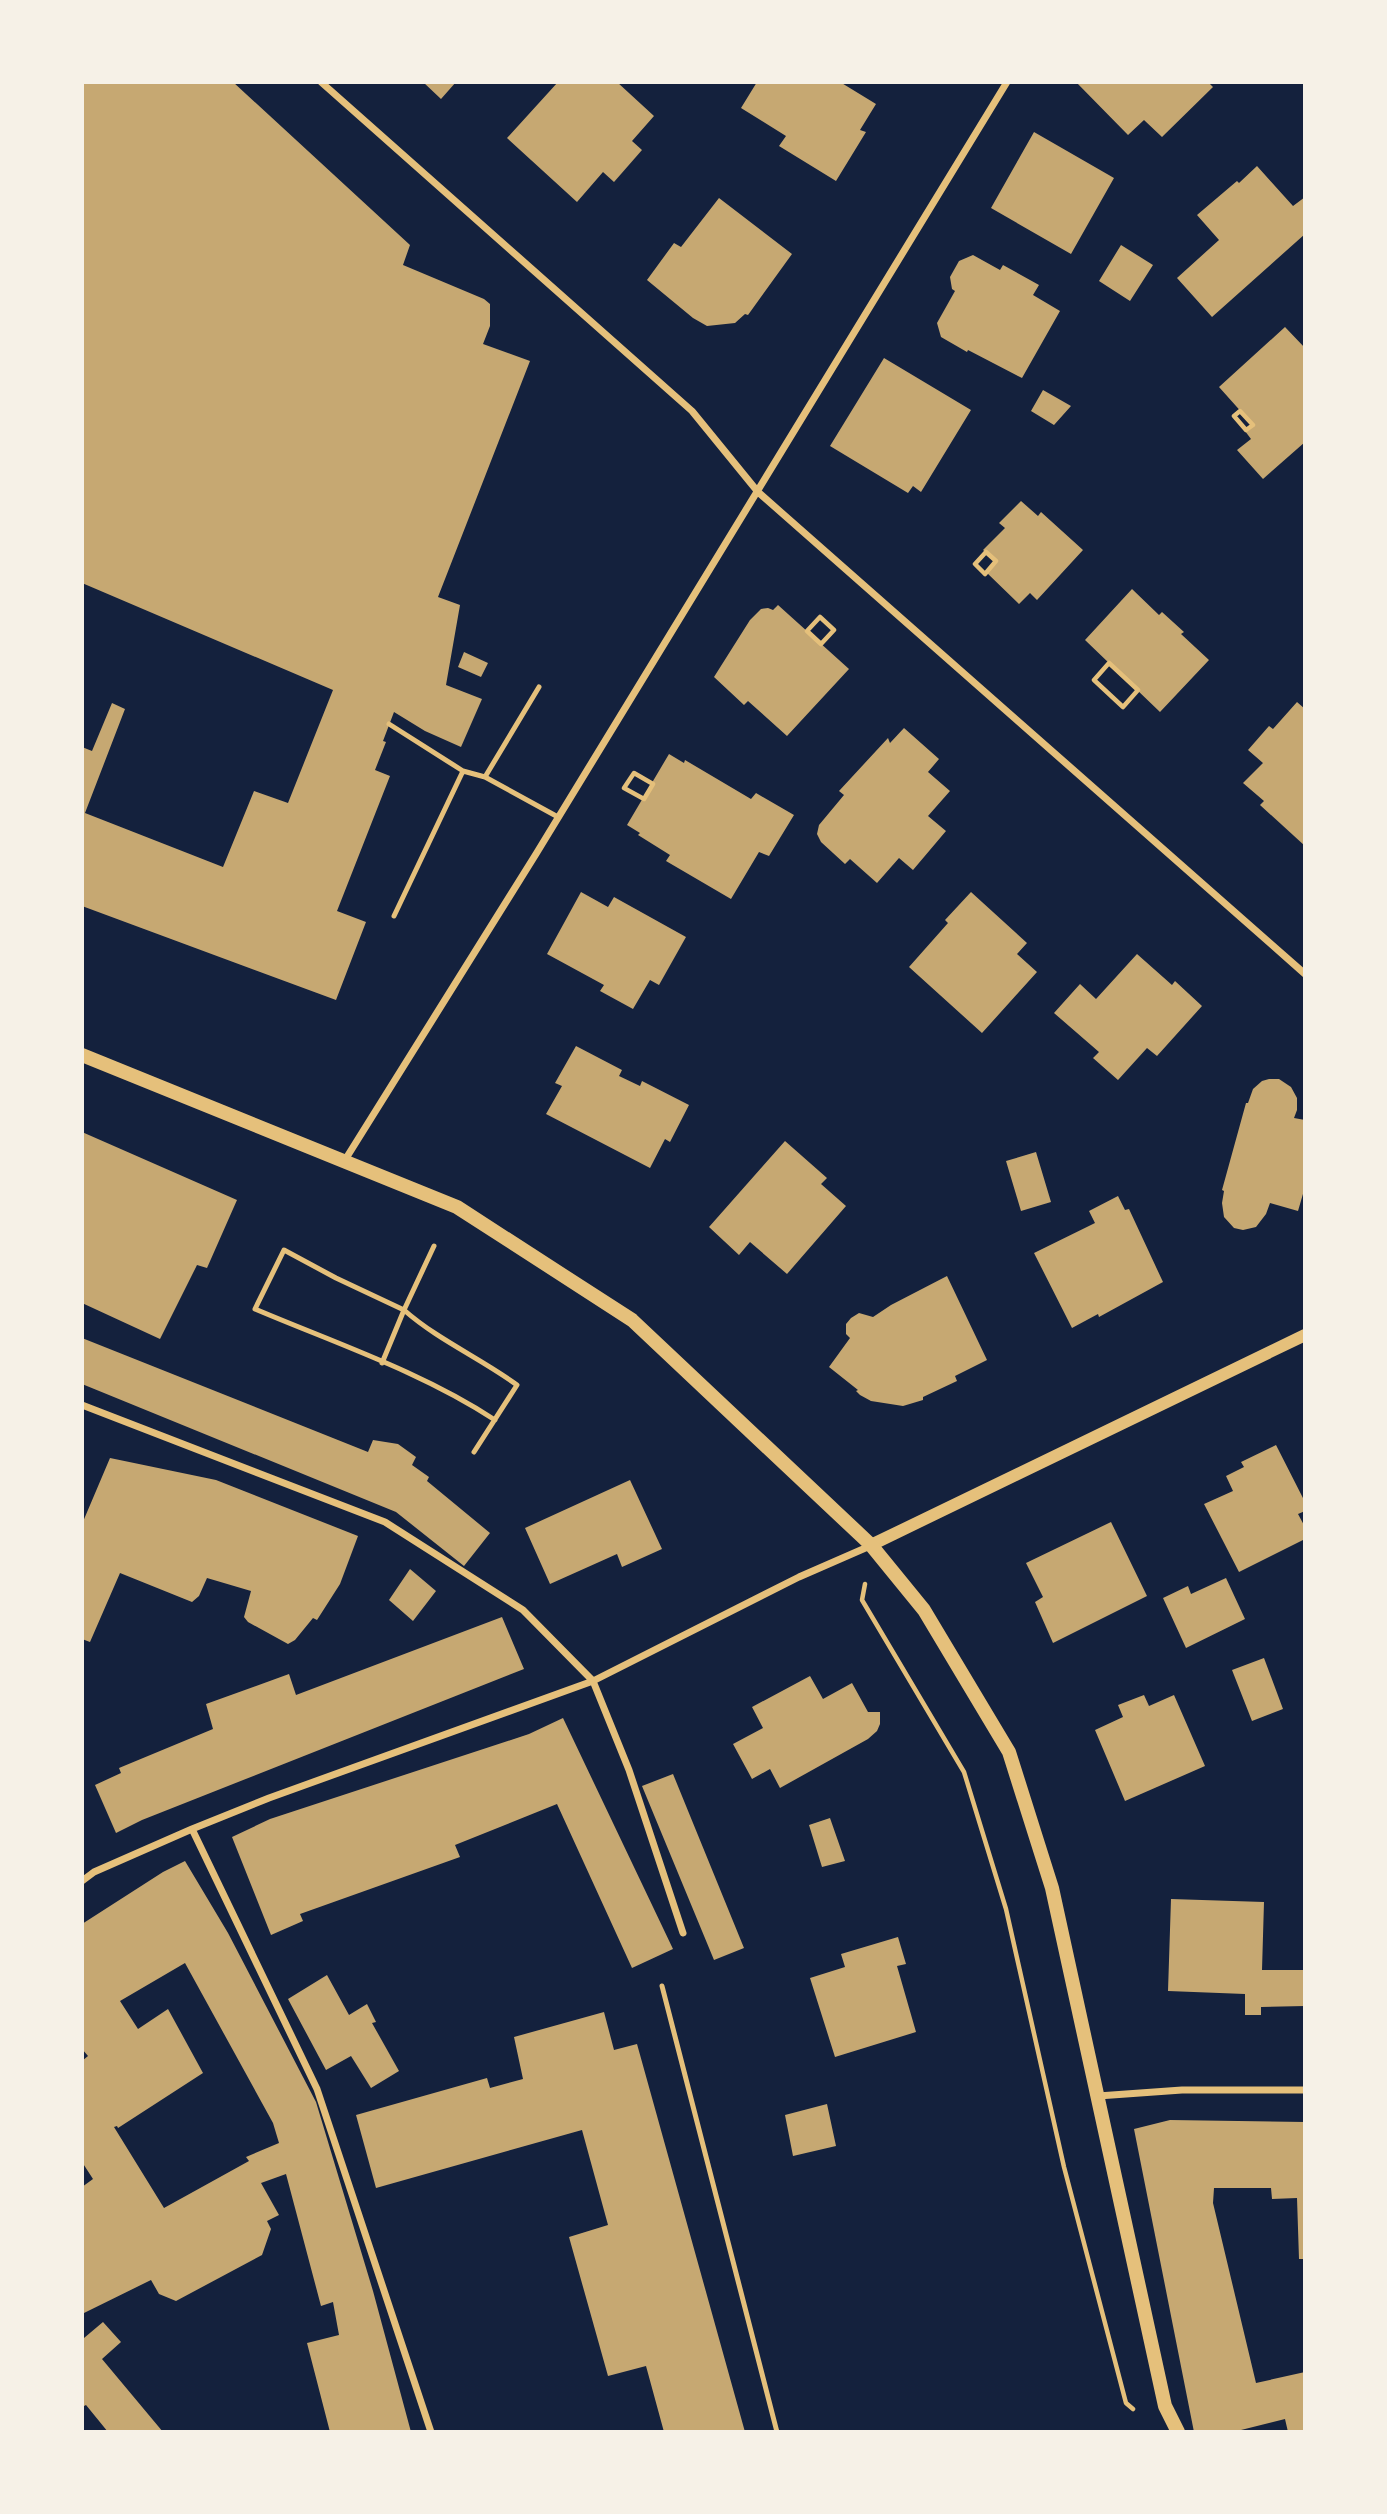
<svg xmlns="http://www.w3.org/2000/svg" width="1387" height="2514" viewBox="0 0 1387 2514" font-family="'IBM Plex Serif',serif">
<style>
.building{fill:#c6a872;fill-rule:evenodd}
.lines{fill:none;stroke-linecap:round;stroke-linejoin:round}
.path{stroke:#e5c07b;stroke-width:4.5}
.service{stroke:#e5c07b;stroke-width:5}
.minor{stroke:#e5c07b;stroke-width:7}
.tertiary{stroke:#e5c07b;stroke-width:12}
.secondary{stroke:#e5c07b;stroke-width:14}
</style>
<rect width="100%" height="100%" fill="#14213d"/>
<!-- building -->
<path class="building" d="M82,82H233L410,245L403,265L484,299L490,304V326L483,344L530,361L438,597L460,605L446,685L482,699L461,747L425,731L394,712L383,741L386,742L375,770L390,776L337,911L366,922L336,1000L82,906V747L92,751L112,703L125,709L85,813L223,867L254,791L288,803L333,690L82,583Z
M423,82H456L441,99Z
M558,82H617L654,116L632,141L642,150L614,182L603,172L577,202L507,138Z
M757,82H840L876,104L860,130L866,132L836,181L779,146L786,136L741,108Z
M1076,82H1208L1213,87L1162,137L1144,120L1128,135Z
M1034,132L1114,178L1071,254L991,208Z
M1257,166L1293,206L1305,197V234L1212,317L1177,278L1219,240L1197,215L1237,181L1239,183Z
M719,198L792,254L748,315L745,314L735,323L707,326L693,318L647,280L674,243L681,247Z
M1121,245L1153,265L1130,301L1099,281Z
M973,255L1000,270L1003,265L1039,285L1033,295L1060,311L1022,378L968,350L967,352L941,337L937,323L955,291L952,289L950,277L959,261Z
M1285,327L1305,348V442L1263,479L1237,450L1251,439L1245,431L1253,425L1219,387Z
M884,358L971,410L921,492L913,486L908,493L830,446Z
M1043,390L1071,406L1054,425L1031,411Z
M1021,501L1038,516L1041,512L1083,550L1037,600L1030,593L1019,604L986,572L996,561L983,550L1005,528L999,523Z
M1132,589L1159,615L1162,612L1184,632L1181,634L1209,660L1160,712L1085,640Z
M778,605L849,669L787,736L748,701L744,705L714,677L750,620L761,609L768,608L773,610Z
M464,652L488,663L481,677L458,667Z
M1297,702L1305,709V846L1260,805L1264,801L1243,783L1263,763L1248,750L1269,726L1273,729Z
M904,728L939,759L928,772L950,791L928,816L946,831L913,870L899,858L877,883L850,859L845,864L821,842L817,834L819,825L844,795L839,791L888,738L890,743Z
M669,754L684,763L685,760L751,799L756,793L794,815L769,856L759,852L731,899L666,861L670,855L638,835L640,833L627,825Z
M581,892L608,907L614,897L686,937L659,985L650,980L633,1009L600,991L604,985L547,954Z
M971,892L1027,943L1017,954L1037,972L982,1033L909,967L948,923L945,920Z
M1137,954L1172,985L1175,981L1202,1006L1157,1056L1147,1048L1118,1080L1093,1058L1099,1052L1054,1013L1080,984L1096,999Z
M576,1046L622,1070L619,1076L640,1086L642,1081L689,1105L670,1142L665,1139L650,1168L546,1114L562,1086L555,1083Z
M1269,1079H1279L1291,1087L1297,1098V1110L1294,1118L1305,1120V1187L1298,1211L1270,1203L1266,1214L1256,1227L1243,1230L1234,1228L1224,1217L1222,1203L1224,1191L1222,1190L1246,1103H1248L1253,1089L1262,1081Z
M82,1132L237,1200L207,1268L197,1265L160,1339L82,1303Z
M785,1141L827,1178L821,1184L846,1206L787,1274L750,1242L739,1255L709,1227Z
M1036,1152L1051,1202L1021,1211L1006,1161Z
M1118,1196L1125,1210L1129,1209L1163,1282L1099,1317L1098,1314L1072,1328L1034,1253L1095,1223L1089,1211Z
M947,1276L987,1360L955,1376L957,1381L923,1397V1400L903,1406L871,1401L860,1395L856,1391L858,1390L829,1367L850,1338L846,1334V1324L851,1318L859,1313L873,1317L891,1305Z
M82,1338L368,1452L373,1440L398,1444L416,1457L412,1465L429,1477L427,1481L490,1533L464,1566L396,1512L82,1384Z
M1276,1445L1305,1502V1511L1298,1514L1305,1527V1539L1239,1572L1204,1504L1233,1491L1226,1476L1244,1467L1241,1462Z
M110,1458L216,1480L358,1536L340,1584L317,1620L313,1618L295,1640L288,1644L248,1622L244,1617L251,1591L207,1578L199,1596L192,1602L120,1573L90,1642L82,1639V1524Z
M630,1480L662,1549L622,1567L617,1554L550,1584L525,1528Z
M1111,1522L1147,1596L1053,1643L1035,1602L1043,1597L1026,1563Z
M410,1569L436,1591L413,1621L389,1600Z
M1226,1578L1245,1619L1186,1648L1163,1598L1188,1586L1191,1594Z
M502,1617L524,1669L142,1820L116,1833L95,1785L121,1773L119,1768L213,1729L206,1704L289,1674L296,1695Z
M1264,1658L1283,1709L1252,1721L1232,1670Z
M810,1676L823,1699L852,1683L868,1712H880V1724L877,1731L868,1739L780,1788L770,1769L752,1779L733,1744L763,1728L752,1707Z
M1144,1695L1149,1706L1174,1695L1205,1766L1125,1801L1095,1730L1123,1717L1118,1705Z
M563,1718L673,1949L632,1968L557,1804L455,1845L460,1857L300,1914L303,1921L271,1935L232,1837L270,1819L529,1734Z
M673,1774L744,1948L714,1960L642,1786Z
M830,1818L845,1861L822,1867L809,1825Z
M185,1861L228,1933L316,2102L373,2291L411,2432H330L307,2343L339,2335L333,2302L321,2306L286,2174L261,2183L279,2215L267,2221L271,2229L262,2255L176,2301L159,2294L151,2280L82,2314V2187L93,2179L82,2162V2061L88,2056L82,2049V1924L163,1872ZM185,1963L273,2123L279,2143L246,2157L249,2161L164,2208L114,2127L117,2126L118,2128L203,2073L168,2009L138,2029L120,2001Z
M1171,1899L1264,1902L1262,1970H1305V2006L1261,2007V2015H1245V1994L1168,1991Z
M898,1937L906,1964L897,1966L916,2032L835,2057L810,1978L845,1967L841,1954Z
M327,1975L349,2015L367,2004L376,2022L372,2023L399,2071L371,2088L351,2056L326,2070L288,1999Z
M604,2012L614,2050L637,2044L745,2432H664L646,2366L608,2376L569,2237L608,2225L582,2130L376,2188L356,2115L487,2078L490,2088L523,2079L514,2037Z
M827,2104L836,2146L793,2156L785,2115Z
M1170,2120L1305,2122V2259H1299L1297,2198L1272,2199L1271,2188H1214L1213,2203L1256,2383L1305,2372V2432H1288L1285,2419L1233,2432H1194L1134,2129Z
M103,2322L121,2342L102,2359L163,2432H108L86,2405L82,2407V2336L84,2338Z"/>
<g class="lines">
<!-- path -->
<path class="path" d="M1240,411L1253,425L1246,430L1234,416Z
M986,552L996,561L985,574L975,564Z
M820,617L834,630L821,644L807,631Z
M1109,663L1138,690L1123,707L1094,680Z
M634,773L653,784L644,799L624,788Z
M865,1584L862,1600L964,1772L1006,1909L1064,2167L1126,2403L1133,2409"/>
<!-- service -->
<path class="service" d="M389,724L463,771
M485,777L539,687
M394,916L463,771L485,777L558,817
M434,1246L404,1310C438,1340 480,1358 517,1385L474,1452
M382,1363L404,1310L336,1278L284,1250L255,1309C335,1343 422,1372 495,1420
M662,1986L777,2432"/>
<!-- minor -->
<path class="minor" d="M321,82L692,411L758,492L1305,974
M345,1160L536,854L1007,82
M82,1405L385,1522L523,1610L593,1681L629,1770L683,1933
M192,1829L317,2089L431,2432
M82,1881L94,1872L192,1829L269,1798L593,1681L799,1577L870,1546
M1098,2096L1182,2090H1305"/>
<!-- tertiary -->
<path class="tertiary" d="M871,1545L1305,1335"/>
<!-- secondary -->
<path class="secondary" d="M82,1055L457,1207L632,1320L871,1545L924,1610L1009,1752L1052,1888L1165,2406L1178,2432"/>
</g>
<!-- border -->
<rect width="1387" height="2514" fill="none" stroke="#f6f1e7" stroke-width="168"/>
</svg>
